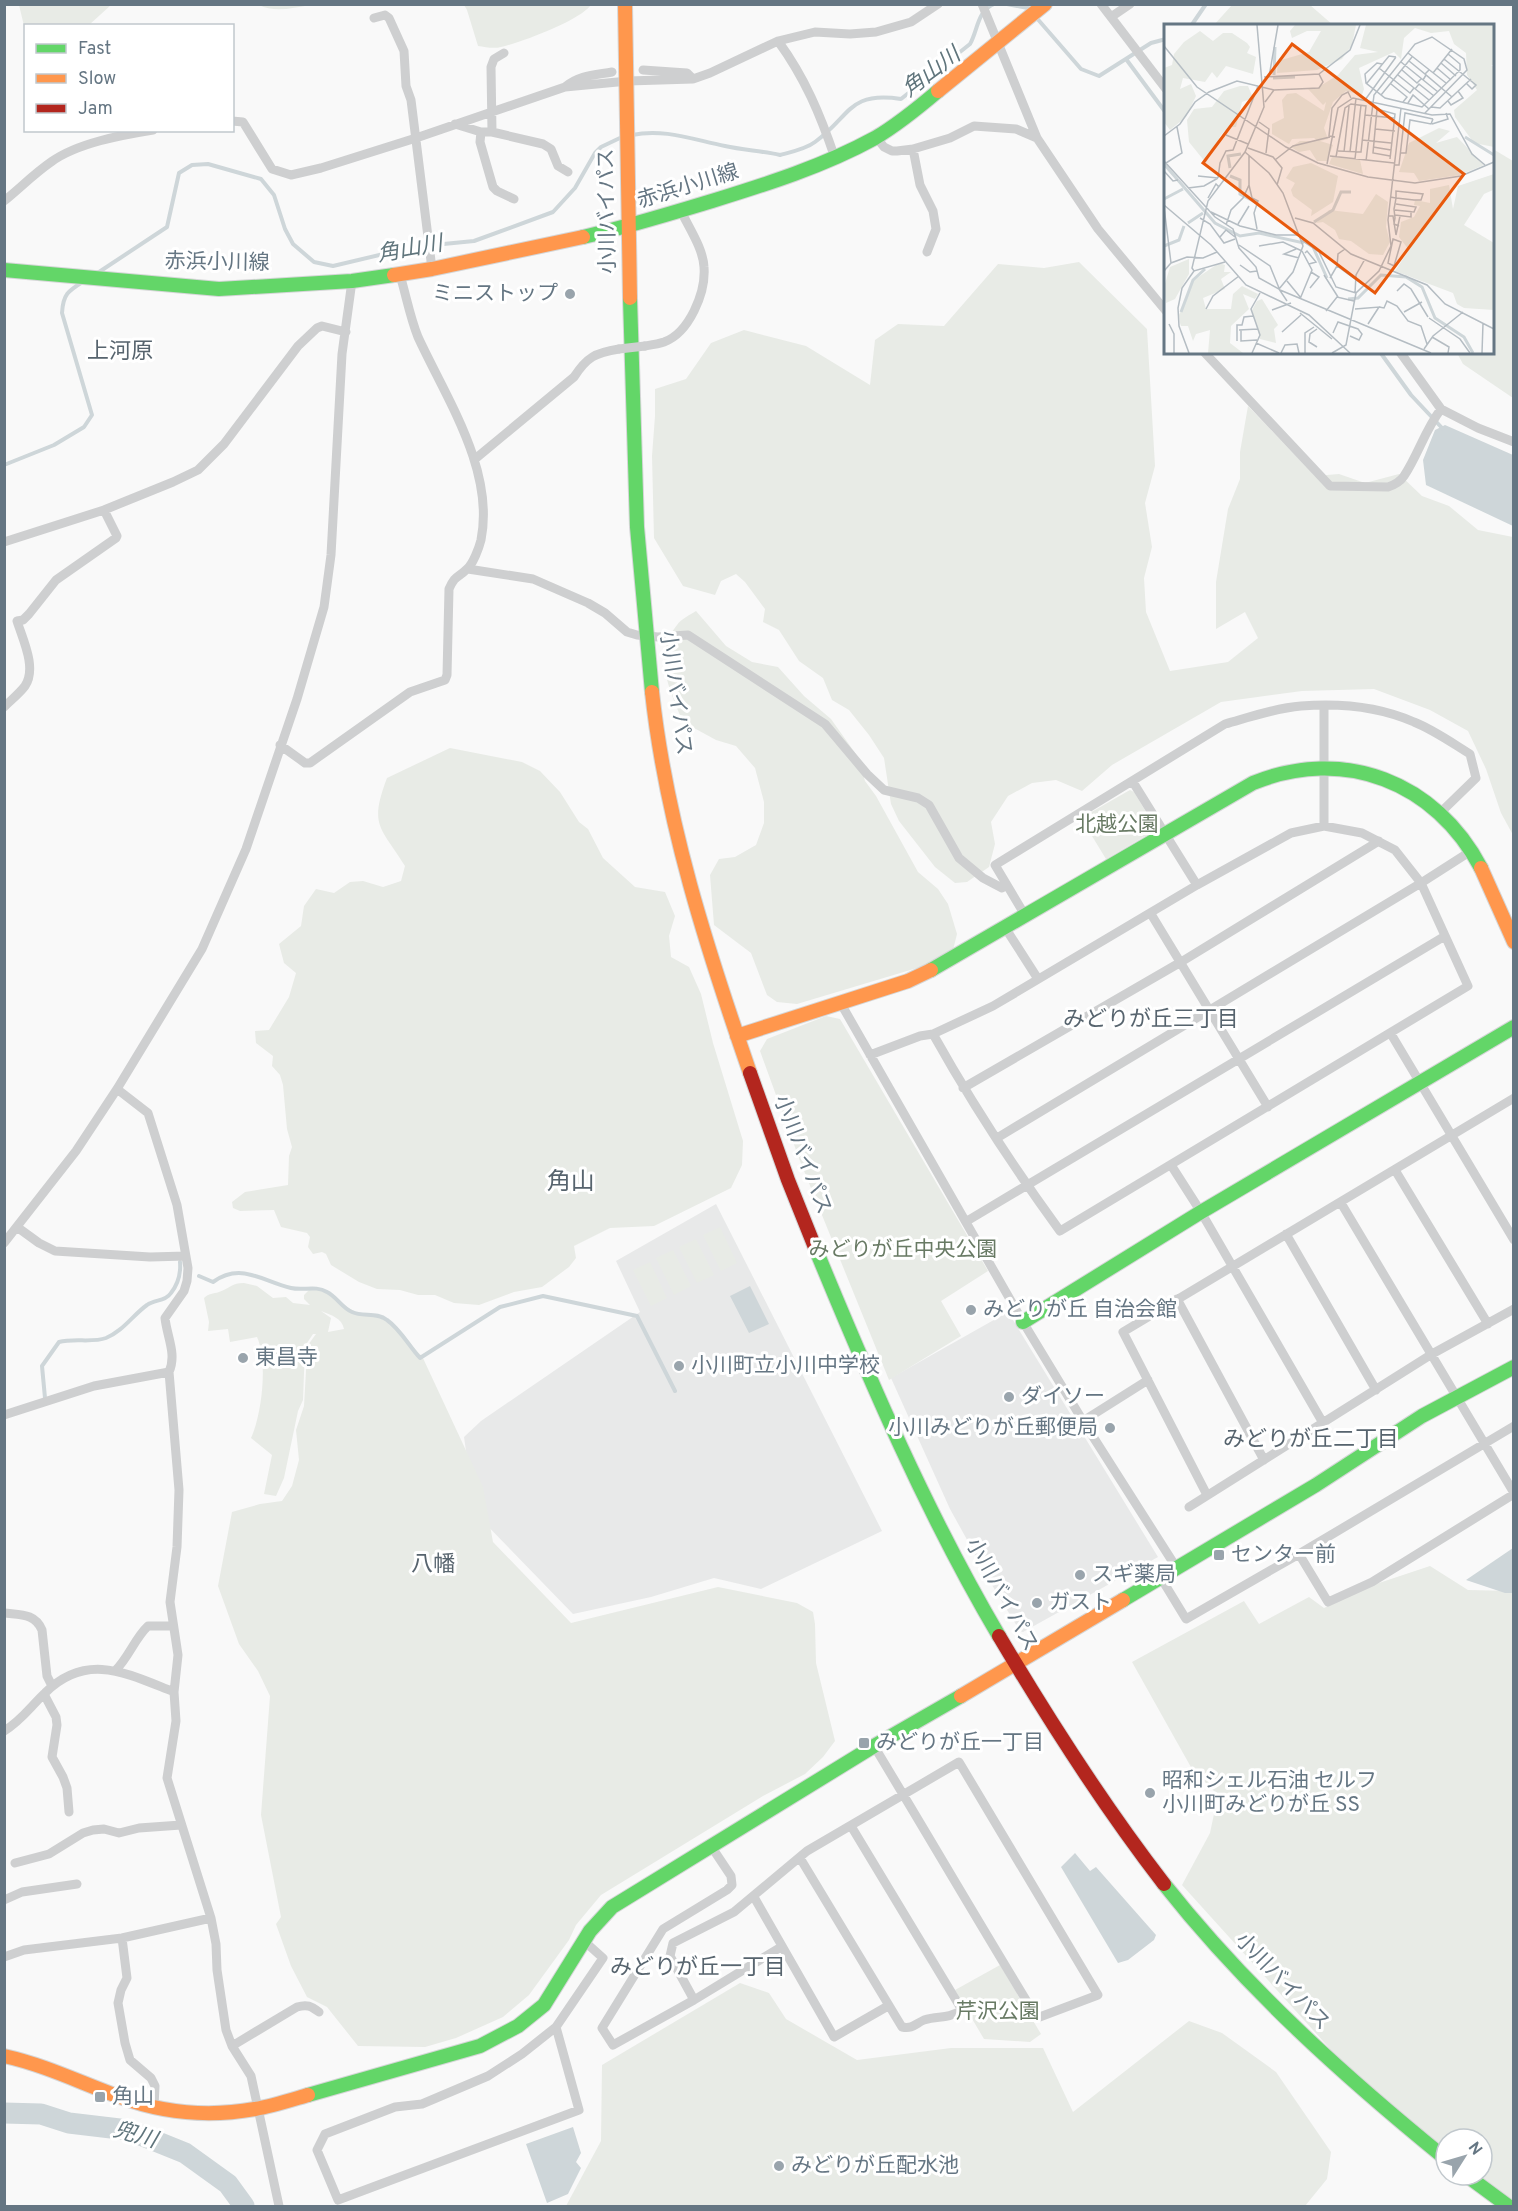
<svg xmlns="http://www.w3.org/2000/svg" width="1518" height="2211" viewBox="0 0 1518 2211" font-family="Overpass,'Noto Sans JP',sans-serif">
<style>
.built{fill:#e8e9e9}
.green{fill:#e8ebe6;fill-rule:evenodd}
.water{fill:#ced6d9}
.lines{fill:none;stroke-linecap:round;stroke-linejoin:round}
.stream{stroke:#ced6d9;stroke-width:4}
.river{stroke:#ced6d9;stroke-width:21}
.fast-casing{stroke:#d5d6d7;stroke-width:16}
.slow-casing{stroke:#d5d6d7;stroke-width:16}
.jam-casing{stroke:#d5d6d7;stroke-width:16}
.street{stroke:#cecfd0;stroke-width:9}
.fast{stroke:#63d668;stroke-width:14}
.slow{stroke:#ff974d;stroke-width:14}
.jam{stroke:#b3261e;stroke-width:14}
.street-bridge{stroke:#cecfd0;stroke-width:9}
.poi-dot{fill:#99a4ac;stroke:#fff;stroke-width:2}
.labels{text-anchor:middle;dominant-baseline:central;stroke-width:6;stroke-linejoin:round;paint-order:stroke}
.street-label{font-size:21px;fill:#657683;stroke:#fff}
.poi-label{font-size:21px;fill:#657683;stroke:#fff;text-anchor:start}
.park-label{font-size:21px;fill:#687a64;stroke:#fff}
.water-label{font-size:22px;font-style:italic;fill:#60757c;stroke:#fff}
.neighbourhood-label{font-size:22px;fill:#57646e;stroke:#fff}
.quarter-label{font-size:24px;fill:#57646e;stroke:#fff}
.inset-river{fill:none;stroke:#ced6d9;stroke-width:3}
.inset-road{fill:none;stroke:#b5bdc3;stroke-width:1.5}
.view{fill:#e8590c;fill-opacity:0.15;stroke:#e8590c;stroke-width:3}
.inset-edge{fill:none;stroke:#657683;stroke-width:3}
</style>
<rect width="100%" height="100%" fill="#f9f9f9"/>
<!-- built -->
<path class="built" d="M716,1204L882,1531L761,1589L714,1578L651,1597L573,1614L475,1513L464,1437L481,1421L640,1312L616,1261Z
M1008,1312L1158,1557L1023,1632L1020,1631L996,1592L950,1509L891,1378Z"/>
<!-- green -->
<path class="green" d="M19,5V4L111,5L89,25L26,26L25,30Z
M259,5H310C293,8 274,13 259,5Z
M464,5H591C579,21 522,42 501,47C494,49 485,47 478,46L467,10Z
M1232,5H1310L1333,25H1214Z
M1493,149L1513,161V398L1463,364L1457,353L1492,352Z
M1079,262L1147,329L1155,466L1145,503L1152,547L1144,578L1146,612L1170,671L1228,662L1258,638L1245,612L1216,629V582L1228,509L1240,479V452L1248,406L1315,476L1339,474L1365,483L1399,474L1422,496L1449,506L1478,530L1513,537V835L1501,813L1486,769L1468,731L1430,710L1374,689L1302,691L1221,702L1112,765L1082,791L1056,780L1032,783L1008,796L991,822L995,844L989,867L967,882L955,883L935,867L899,821L891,804L884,758L869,735L849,710L832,700L823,678L799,661L779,630L763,622L765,609L745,582L736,574L721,581L715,595L683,586L654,538L652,456L655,416V389L686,379L711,343L744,330L806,346L870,385L875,340L898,324L944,326L998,264L1044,268Z
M696,611L726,646L752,662L778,667L804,696L831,719L858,757L865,781L876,796L918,872L938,889L948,904L957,934L952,954L927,965L797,1004L777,1002L767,995L751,953L714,925L710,875L719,859L735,857L756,845L764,823V802L755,768L736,746L716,740L683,722C670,691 652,656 677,625C681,619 690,615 696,611Z
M450,748L522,762L540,771L560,792L579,822L588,829L603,858L635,887L665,892L675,916L669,936L671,957L689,967L701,994L713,1043L743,1141L742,1165L731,1188L654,1226L610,1228L574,1246L576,1258L569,1267L542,1287L514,1292L479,1305L454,1303L435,1295H418L400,1290L377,1289L359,1282L331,1265L326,1254L322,1252L313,1254L308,1247L310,1237L307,1233L281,1227L274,1210L240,1211L233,1208L232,1202L245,1192L288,1185L289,1156L292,1147L287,1129L283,1085L280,1075L272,1066L273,1056L256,1043L255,1031L269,1030L289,997L296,973L284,963L279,944L301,926L304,906L316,889L334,893L350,882L363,881L383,887L401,881L405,866C380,826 369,826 387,778Z
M1130,790L1134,792L1154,825L1152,832L1106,859L1081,818Z
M826,1016L840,1019L988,1271L941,1301L961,1336L889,1380L800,1161L760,1051L767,1039Z
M720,1227L737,1263L721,1271L703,1235Z
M696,1239L714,1275L697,1283L679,1247Z
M673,1250L691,1286L674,1295L656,1258Z
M650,1262L667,1298L651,1306L633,1270Z
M244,1283L257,1286L273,1298L286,1297L293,1303L310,1305L304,1299V1295L310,1289C341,1291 336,1305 359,1313C371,1317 383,1317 394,1325C405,1333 411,1347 422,1356L483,1487L493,1542L571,1623L718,1587L797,1603L813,1612L815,1624L816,1663L835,1741L823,1757L805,1774L763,1796L601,1895L576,1925L569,1940L529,1995L503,2017L456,2038L425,2047L358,2046L327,2007L307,1997L291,1966L276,1924L281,1917L261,1815L270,1696L258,1671L239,1644L218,1586L232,1512L260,1504L282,1501L292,1486L299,1460L296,1430L304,1406L307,1353L308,1345L316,1334H313L305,1346L303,1400L298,1411L284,1478L276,1496L264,1494L272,1455L251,1438C262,1414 268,1361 257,1337L230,1342L228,1329L208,1331L209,1322L204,1298C209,1293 213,1294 219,1292C230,1288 232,1283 244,1283ZM321,1311C331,1315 342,1318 344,1329L328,1332L331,1318Z
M1430,1566L1468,1590L1513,1591V2200L1475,2175H1482V2139H1446V2151L1341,2061L1182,1885L1210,1833L1218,1795L1192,1769L1132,1662L1244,1601L1259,1624L1309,1597L1324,1608L1373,1585Z
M1000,1965L1041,2034L1030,2042L984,2039L955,1990Z
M740,1983L769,1993L786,2019L857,2060L951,2048H1043L1073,2112L1189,2021L1222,2033L1276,2072L1331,2152L1327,2179L1305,2206H566L601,2141L602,2065Z"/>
<!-- water -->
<path class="water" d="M1445,425L1513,455V526L1426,485L1423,460L1435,430Z
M750,1286L769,1324L749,1333L730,1296Z
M1513,1548V1593H1505L1466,1580Z
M1075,1853L1090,1871L1096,1867L1156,1935L1154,1940L1128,1960L1118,1963L1061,1867Z
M573,2127L581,2153L576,2162L581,2168L568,2194L547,2203L526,2144Z"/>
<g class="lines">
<!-- stream -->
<path class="stream" d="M1007,4L1028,8L1081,69L1099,76L1151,43L1166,39
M1191,26L1206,4
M1126,59L1166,113
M632,135C664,128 694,140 725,146C743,150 762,151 780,155C791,152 806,149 815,142C851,116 848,91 901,99L970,44C978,30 977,11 994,4
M96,274L167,227L179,173L192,165L208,164L261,179L274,195L285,229L293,244L314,262L333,266L413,247L474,241L553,212L575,188L595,153L601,147L622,137
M1380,352L1411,395L1443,429
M4,465L54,445L84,427L92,415L62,313C63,294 68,291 84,281
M4,662V686
M199,1276L213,1282C241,1262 262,1281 291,1288C304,1291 315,1285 327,1292C337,1297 342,1308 352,1312C363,1317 377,1312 387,1320C400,1329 409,1346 420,1358L500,1307L543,1296L637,1316L675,1391
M45,1398L42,1366L59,1342C74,1338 93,1343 106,1338C123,1331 133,1315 147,1305C155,1299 165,1302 171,1293C178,1284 181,1274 180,1262"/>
<!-- river -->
<path class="river" d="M4,2113L41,2114L69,2123L128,2130L185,2153L228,2184L244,2206"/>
<!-- fast casing -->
<g class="fast-casing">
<path id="fast" d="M583,237C627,227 669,214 712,201C767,184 824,166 875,138C897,125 918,108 938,91
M4,270L219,289L352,281L394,275
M630,298L637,527L652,692
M931,970L1253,783C1344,746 1436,782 1481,868
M816,1250C870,1381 927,1514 999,1636
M1023,1322L1201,1212L1514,1027
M1123,1600L1316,1485L1422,1416L1514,1367
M1164,1884C1246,1988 1344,2076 1446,2159
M308,2095L480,2046L518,2026L544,2005L590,1931L612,1907L874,1746L961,1696
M1466,2175L1508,2206"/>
</g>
<!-- slow casing -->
<g class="slow-casing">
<path id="slow" d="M625,4L630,298
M938,91L1045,4
M394,275L432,269L583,237
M652,692C666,822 707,949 750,1073
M1481,868L1514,942
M737,1036L908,981L931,970
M961,1696L1123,1600
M4,2056C45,2065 81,2083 120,2097C163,2113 210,2117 255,2109C273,2106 291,2100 308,2095"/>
</g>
<!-- jam casing -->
<g class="jam-casing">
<path id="jam" d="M750,1073L788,1180L816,1250
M999,1636C1050,1722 1103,1805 1164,1884"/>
</g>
<!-- street -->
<path class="street" d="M982,4L1037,138
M1101,4L1166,89
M1111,17L1130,4
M374,18L385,15L389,18L404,51L406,86L411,100L432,269
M778,41C805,78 820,114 835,158
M643,70L687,73L693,79
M565,87C579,75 595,75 612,72
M232,121L243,122L272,169L291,175L321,168L416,138L565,87L628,81L693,79L710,73L778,41L815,32L850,34L876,32L911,22L938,4
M455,124L481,132H492L543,144L551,149L558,166L568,172
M481,132L480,142L493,187L497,191L514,199
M492,132L491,67L494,59L504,53
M876,137L884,147L892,151H897L913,149L950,138L974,126L1016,129L1037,138L1098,229L1166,311
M913,149L920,185L933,211L936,229L927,252
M4,201C20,188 35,173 51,162C77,143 122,135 153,130
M645,346C651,345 658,344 664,342C689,333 706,293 704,267C703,248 689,228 681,211
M1204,352L1330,486L1388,487C1394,485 1400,482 1404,476C1418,455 1425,430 1441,409
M1400,352L1441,409L1478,428L1514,442
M475,459L574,377C587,357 595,353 619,349
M4,542L104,510L173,482L198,470L224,444L298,346L317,328L322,326L346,332
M468,569L533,579L588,603L605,613L627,632L637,635L658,637L688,635L825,724L867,774L884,790L918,798L929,805L959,858L983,878L1002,888L1007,885
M4,707C11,700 19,694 25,686C37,668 23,640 17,621L23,620L29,614L56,580L116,538L117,536L104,510
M280,745L305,763H310L410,692L445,680L447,675L449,589C455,575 458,578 467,569C473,564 479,548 481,540C495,470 446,398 418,337C410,317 406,295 400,275
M1133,782L1197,885
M1324,826V706
M1151,914L1268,1107
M1026,917L995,865L1225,724C1250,717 1276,708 1301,706C1339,703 1380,707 1414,722C1434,730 1452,743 1470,754L1476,778L1440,813
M1006,929L1038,979
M840,1002L1023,1322L1083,1421L1176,1567
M1391,1034L1514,1240
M870,1055L920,1036L933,1034L993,1006L1197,885L1291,833L1324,826L1362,833L1395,850L1421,883L1468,986L1060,1231C1014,1168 971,1102 933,1034
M963,1088L1181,962L1379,841
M117,1089L148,1113L177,1205L188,1268L187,1281L184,1291L165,1318C167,1337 177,1354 169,1372L179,1490L177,1547L170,1602L178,1655L174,1692L176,1721L167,1778L211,1918L216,1944L217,1970L226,2030L232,2046L251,2076L279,2206
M997,1138L1421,883L1471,851
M1171,1165L1201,1212L1323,1423
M1395,1170L1488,1324
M1341,1203L1514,1493
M967,1221L1445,936
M17,1227L39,1243L55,1251L150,1257L186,1256
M1286,1234L1376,1390
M4,1243L76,1151L117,1089L202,949L246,849L297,699L324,607L331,555L342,354L352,281
M1177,1299L1264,1460
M4,1415L94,1386L169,1372
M1083,1421L1148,1380
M1207,1495L1123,1332C1253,1253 1384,1176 1514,1098
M1189,1507L1432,1354L1514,1309
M1299,1554L1328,1602L1372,1582L1514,1494
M1161,1578L1186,1619L1299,1554L1514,1426
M4,1613C20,1615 35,1613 42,1630L47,1676L52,1686
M115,1671C129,1657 135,1638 148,1626H172
M44,1694L56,1717L57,1725L52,1757L63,1777L67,1788L69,1812
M4,1731C21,1721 31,1706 45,1693C87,1651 128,1674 174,1692
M711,1846L731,1876L732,1885L727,1890L663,1929L602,2028L613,2045L694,2000L781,1947
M800,1858L902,2027C913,2029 915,2024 924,2020C939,2015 946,2020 962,2010L851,1826
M15,1863L49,1854L83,1833L93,1830L104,1829L119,1833L139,1828L181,1825
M754,1897L834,2037L888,2006
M4,1900L22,1892L77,1884
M122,1938L127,1978L121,1990L118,2003L125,2043L130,2060L151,2078L155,2086L154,2107
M4,1957L24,1950L122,1938L211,1918
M694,2000L670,1956L673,1943L734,1912L807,1851L959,1762L1098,1995L1037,2018C982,1928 929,1837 874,1746
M556,2027L579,2110L338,2200L317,2150L325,2134L395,2107L422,2104L488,2076L522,2054Z
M556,2027L603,1958L584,1941
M232,2046L297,2007C307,2004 311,2006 319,2012"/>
<!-- fast -->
<use href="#fast" class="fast"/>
<!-- slow -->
<use href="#slow" class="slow"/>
<!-- jam -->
<use href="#jam" class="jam"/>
<!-- street-bridge -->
<path class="street-bridge" d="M619,349L645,346"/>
</g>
<!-- markers -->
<g class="poi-dot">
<circle cx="570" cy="294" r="6"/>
<circle cx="971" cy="1310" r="6"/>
<circle cx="243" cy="1358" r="6"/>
<circle cx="679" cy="1366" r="6"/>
<circle cx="1009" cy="1397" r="6"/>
<circle cx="1110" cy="1428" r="6"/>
<rect x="1213" y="1549" width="12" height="12" rx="3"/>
<circle cx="1080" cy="1575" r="6"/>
<circle cx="1037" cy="1603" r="6"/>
<rect x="858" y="1737" width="12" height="12" rx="3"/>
<circle cx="1150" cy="1793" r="6"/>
<rect x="94" y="2091" width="12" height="12" rx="3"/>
<circle cx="779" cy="2166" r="6"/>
</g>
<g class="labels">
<!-- street labels -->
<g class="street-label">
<text transform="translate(688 187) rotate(-17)">赤浜小川線</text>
<text transform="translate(608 211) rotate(-91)">小川バイパス</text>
<text transform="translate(217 263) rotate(1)">赤浜小川線</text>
<text transform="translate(675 693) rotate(82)">小川バイパス</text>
<text transform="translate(802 1155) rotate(69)">小川バイパス</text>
<text transform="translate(1001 1595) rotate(61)">小川バイパス</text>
<text transform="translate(1282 1982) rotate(46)">小川バイパス</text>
</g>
<!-- poi labels -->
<g class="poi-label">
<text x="558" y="294" text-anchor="end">ミニストップ</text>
<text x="983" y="1310">みどりが丘 自治会館</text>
<text x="255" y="1358">東昌寺</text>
<text x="691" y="1366">小川町立小川中学校</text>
<text x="1021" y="1397">ダイソー</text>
<text x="1098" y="1428" text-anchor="end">小川みどりが丘郵便局</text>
<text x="1231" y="1555">センター前</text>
<text x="1092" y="1575">スギ薬局</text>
<text x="1049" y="1603">ガスト</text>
<text x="876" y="1743">みどりが丘一丁目</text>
<text x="1162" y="1781">昭和シェル石油 セルフ<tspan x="1162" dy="24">小川町みどりが丘 SS</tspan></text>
<text x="112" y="2097">角山</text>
<text x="791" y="2166">みどりが丘配水池</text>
</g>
<!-- park labels -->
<g class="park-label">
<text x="1117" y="825">北越公園</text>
<text x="903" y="1250">みどりが丘中央公園</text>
<text x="998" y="2012">芹沢公園</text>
</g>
<!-- water labels -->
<g class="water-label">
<text transform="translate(932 73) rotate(-37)">角山川</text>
<text transform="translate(410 250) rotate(-10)">角山川</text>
<text transform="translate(135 2136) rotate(16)">兜川</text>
</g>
<!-- neighbourhood labels -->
<g class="neighbourhood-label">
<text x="120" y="352">上河原</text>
<text x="1151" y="1020">みどりが丘三丁目</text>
<text x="1311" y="1440">みどりが丘二丁目</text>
<text x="433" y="1565">八幡</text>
<text x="698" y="1968">みどりが丘一丁目</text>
</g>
<!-- quarter labels -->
<g class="quarter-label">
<text x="571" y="1183">角山</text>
</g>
</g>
<!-- overview -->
<g transform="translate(1164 24)">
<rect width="330" height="330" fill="#f9f9f9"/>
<path d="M131,1H192L188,21L178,35L153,46L113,49L114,37L145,28L157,7H143L128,14L126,7ZM202,1H330V41H327L330,43V123L310,119L291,93L290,86L313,66L303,51L302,29L290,20L285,7L267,9L251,4L240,14L237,35L230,28L195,44L200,65L198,71L182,67L169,78L160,104L164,115L156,117L169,121L163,137H153L146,126L135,128L127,123L136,117H154L150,114L128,115L125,120L108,110V100L120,94L118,76L123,70L132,69L160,87L162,78L159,81L144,65L153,64L174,51L191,31L214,28L196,24ZM36,7L49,17L59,9H68L83,19L86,23L83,29L92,33L89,50L62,42L53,54L48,48L41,58L19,54L16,65L27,60L32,72L22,93L6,106L0,98V44L8,41L10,30L20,18ZM76,62H84L89,74L78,78L72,103H65L57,111L42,139L25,118L23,96L30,85L48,83L60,67ZM275,104L286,107L272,119L293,113L320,141L296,151L255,157L250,149L235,148L245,119ZM168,133L196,136L199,150L165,140ZM147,139L174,152L169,178L147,192L148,186L129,172L127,166L131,159L122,154L129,143ZM330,150L329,166L320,170L300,201L330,219V286L300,284L293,280L289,269L231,247L245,226L235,213L237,198L250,193L256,182L250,181L251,176L266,179V165L285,161L289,185L294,162ZM212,170L224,178L222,203L226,218L219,231L205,230L187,217L175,215L171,206L159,198L152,199L165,186L199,190ZM25,235V250L11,275L2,279L0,263L6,243ZM55,239L61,241L60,248H67L57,255L61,265L39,274L42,285H67L69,270L78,262L94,270L91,275L79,270L85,285L67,302L66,319L79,329H44L46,306L32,310L29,317L24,302H17L16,299L15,291L30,256ZM98,275L114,301L110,305L112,319L96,315L88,286L93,277Z" fill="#e8ebe6"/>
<path class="inset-river" d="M110,51L111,23M109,54L131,53M301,113L330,131M0,140L51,199L76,212L95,209L140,219M66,144L64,132L77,130M66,152L76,156V170L93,179M0,175L19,165M150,198L169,186L177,168H187M24,199L39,189M0,222L15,216L20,202M149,223L163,254M184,275L194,274L217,251L242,253L258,263L271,294L300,313L309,329M17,288L29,256L41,245"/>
<path class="inset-road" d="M0,22L33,63L122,123L154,139L204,153L251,159L297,152L330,138M244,29L282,59M280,35L312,61L308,65L302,59M245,37L261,50L265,46M237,38L274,68M277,39L292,52M218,40L213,39L201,50L202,59L221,74L258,83L296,46V40L284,30M215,44L246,69L250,64M273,44L287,56M238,46L253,59L257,55M269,49L288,25M155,50L186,26L196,1M234,51L265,76M100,53L155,50M105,53L114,1M259,56L262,51L288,73M203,59L225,32L232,33M227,60L243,73L239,78M251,65L255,60L270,72M217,71L248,33M201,76L232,33M284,77L287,81L299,74L294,67M101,78L110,66L155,64L159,58L155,50M244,79L249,71L265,85M267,83L276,84L307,55M201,91L230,94M95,98L105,105L102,129M268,100L284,95L282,89M211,105L231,107M62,111L84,120M0,112L16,100L31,78L45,68L73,57L110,66M171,113L165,112L168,84L178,71L184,68L187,74M198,116L227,119M209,123L227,126M84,124L109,133L118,144L113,161M81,128L105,149L119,169L139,222L129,248L115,265M180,128L185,82M186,128L192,74M236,129H242L246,96L267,100L269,95M166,132L230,139M172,133L181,84L187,80L202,82L197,128L174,127M191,135L197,81M226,135L231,90L213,85L209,129L226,132M111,136L129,122L166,113M0,137L51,193L69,205L75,224L92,243L95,254L115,265L123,277M202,137L210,71L251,20L268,13L300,35L303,46L261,89M2,139L18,129L13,103M163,140L174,84L189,74L268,91L286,90L308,130L321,141M230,141H235L241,89L269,95M0,147L9,157L14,156M34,152L54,154M54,154L56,139L62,127L69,126L94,62M85,161L88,174L94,177L90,189L93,205M24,164L40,162L54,154M226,173L232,174L250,176H257L259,170L232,167V174L231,180L230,185L231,194L230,200L235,202M44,174L52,160L55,163M0,181L47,221L82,261L145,291L186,329M0,183L7,239M231,186L250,188L252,183L232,180M47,188L76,202L112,211H136M231,191L247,193V187M224,192H229L232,211L236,192M36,194L46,200L60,219L71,215M131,194L149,199L187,230L263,261L281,280L330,305M74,200L85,182M62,201L67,186L79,174L85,161V131M56,213L62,206L71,213M229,215L237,218L230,242L224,239ZM137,216L155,228L172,263L192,269M75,221L106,242L115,264M95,222L119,218L138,227M132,225L120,230L135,234M141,229L143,227L152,238L145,240M61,238L30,247L28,244L44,177L81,128L100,83L93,1M76,241L86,248L93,247M173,242L198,260M0,247L7,239L23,233L39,234L53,228M160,251L174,273M166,254L173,242L174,230L181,225M123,257L137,274M146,264L155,253L147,248M116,266L267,329M233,267L240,260L247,265L264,293M191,269L192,251L201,235M136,275L148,246L138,227M215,283L220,284L223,277L233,282L244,297L257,302L263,320M42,285L49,272L75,252M191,285L215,283L204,300M108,286L127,279M162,287L173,273L190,277M240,288L258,278M136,289L168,315M265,294L296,315L306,329M5,300L10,310V329M153,305L146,310L145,318L153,323M75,306L94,305M77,306V317L93,316M118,308L137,291M169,309L174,298L194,305L198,310L195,316L186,312M268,313L285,323L284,329M73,317V301H78L80,293L89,292M92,319L115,329M260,325L269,312L299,288M25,329L15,302L14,284L18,264L30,247M88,329L96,311L87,285L96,269M117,329L121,321L133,320L135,329M141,329V309L150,303M168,329L182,321L192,269L215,247L227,222L224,196L237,84M318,329L319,299"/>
<path class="view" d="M128,20L300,150L211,269L39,139Z"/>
<rect width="330" height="330" class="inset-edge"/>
</g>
<!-- border -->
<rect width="1518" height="2211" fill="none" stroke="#657683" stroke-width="12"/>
<!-- legend -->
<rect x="24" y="24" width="210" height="108" fill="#ffffff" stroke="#c1c8cd" stroke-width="1.5"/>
<rect x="36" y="44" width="30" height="9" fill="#63d668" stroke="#c1c8cd" stroke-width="1.5"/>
<text x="78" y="54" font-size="18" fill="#657683">Fast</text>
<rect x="36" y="74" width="30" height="9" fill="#ff974d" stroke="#c1c8cd" stroke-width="1.5"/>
<text x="78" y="84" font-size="18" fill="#657683">Slow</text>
<rect x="36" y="104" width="30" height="9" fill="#b3261e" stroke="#c1c8cd" stroke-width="1.5"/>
<text x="78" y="114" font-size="18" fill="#657683">Jam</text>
<!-- north arrow -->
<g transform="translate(1464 2157) rotate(53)"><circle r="28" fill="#ffffff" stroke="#c1c8cd" stroke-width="1.5"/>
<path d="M0-4.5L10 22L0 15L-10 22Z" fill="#99a4ac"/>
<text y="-9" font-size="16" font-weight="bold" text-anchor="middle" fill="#657683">N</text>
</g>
</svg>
